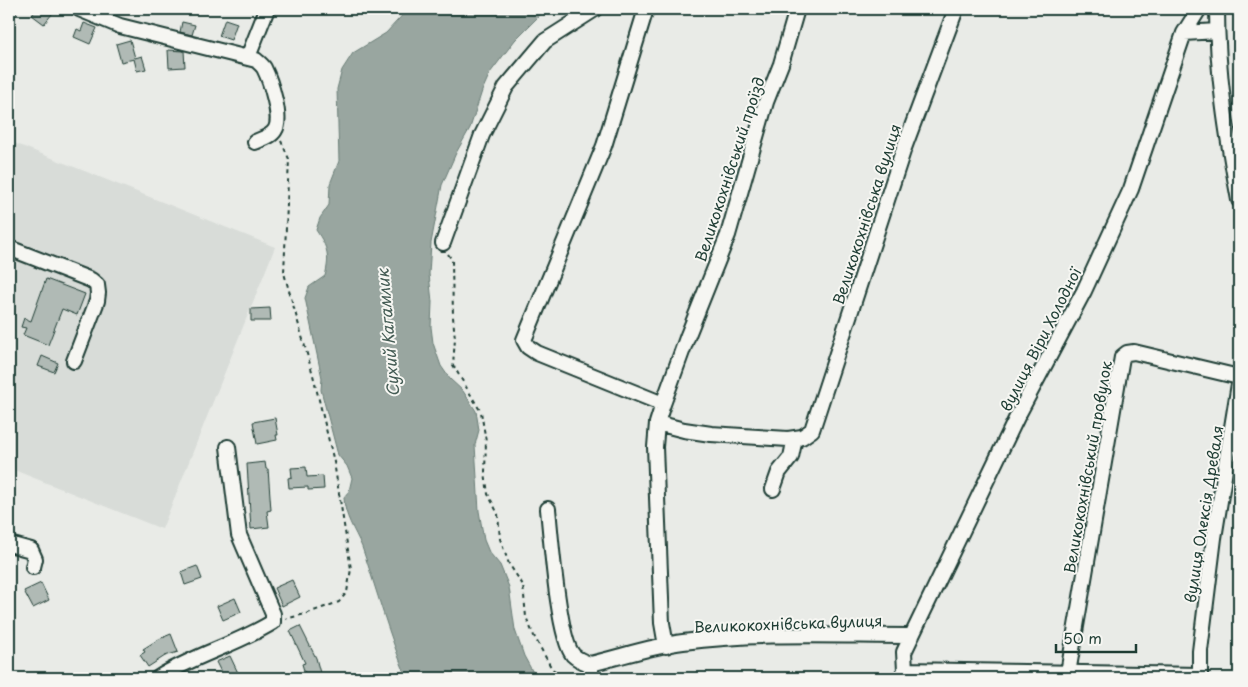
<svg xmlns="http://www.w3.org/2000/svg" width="1248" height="687" viewBox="0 0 1248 687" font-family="'Playpen Sans',sans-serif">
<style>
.built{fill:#d8dcd8}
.water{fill:#99a6a0;stroke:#687c75}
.building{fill:#b0bab5;stroke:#1f3d34}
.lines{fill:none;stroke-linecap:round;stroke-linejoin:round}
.minor-casing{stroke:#1f3d34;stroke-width:18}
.path{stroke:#1f3d34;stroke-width:2;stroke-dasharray:4 4;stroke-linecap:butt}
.minor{stroke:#f6f6f2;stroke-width:14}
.labels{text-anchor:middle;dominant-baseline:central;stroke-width:4;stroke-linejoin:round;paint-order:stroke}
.street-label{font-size:15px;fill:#1f3d34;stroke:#f6f6f2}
.water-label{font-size:16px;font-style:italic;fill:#445c54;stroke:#f6f6f2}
</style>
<rect width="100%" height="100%" fill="#e9ebe7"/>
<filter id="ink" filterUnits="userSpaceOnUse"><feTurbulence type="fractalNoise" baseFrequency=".02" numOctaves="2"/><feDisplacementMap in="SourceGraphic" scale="10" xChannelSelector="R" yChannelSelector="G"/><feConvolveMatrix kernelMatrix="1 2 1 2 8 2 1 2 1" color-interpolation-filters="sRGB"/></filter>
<g filter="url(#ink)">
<!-- built -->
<path class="built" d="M9,141L275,247L162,529L9,468Z"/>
<!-- water -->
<path class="water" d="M408,9H546L515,40L490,73L482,91L470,128L456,153L442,185L431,243L429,274L432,302L431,327L433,343L441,366L450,379L463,391L476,411L479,430L475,445L479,511L484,540L489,552L500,565L509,587L515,630L524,656L536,678H407C389,636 377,591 362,547C355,530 344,516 344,497L349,491L352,478L347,466L338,455L321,390L322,378L305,298L309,287L325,276C330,256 328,248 316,230L320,218L329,205L330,184L339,161L337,89L342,70L353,53L386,33Z"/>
<!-- building -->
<path class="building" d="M37,9H56L44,24L32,15Z
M225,19L237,23L231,40L219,36Z
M182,22L195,25L192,35L180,32Z
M84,23L97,28L90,44L74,37L77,29L81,31Z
M130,40L135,58L142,56L146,69L137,71L134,59L121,62L116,44Z
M168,50L184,51L185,67L169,68Z
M46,279L85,294L77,315L62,309L48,345L23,335L26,328L21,327L24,318L31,321Z
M270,308L271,321H251V309Z
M42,356L58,363L54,372L38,366Z
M275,418L278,435H276L277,440L257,444L253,422Z
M265,462L266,469H268L271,510L267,511L269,527L251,529L247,464Z
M306,467L307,477L323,476L324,489L308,490V487L289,488L288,478L292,477L291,468Z
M197,566L202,579L185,585L181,572Z
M292,580L300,597L282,606L274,588Z
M41,583L49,600L33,608L24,591Z
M235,598L241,612L223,620L217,606Z
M300,626L316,658L320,673L306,677L302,664L305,663L290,631Z
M171,634L178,652L165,656L148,667L140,655L145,652L143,649L159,639Z
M230,656L239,675L231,678H224L216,662Z"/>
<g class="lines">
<!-- minor casing -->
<g class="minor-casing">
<path id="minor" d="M79,9L120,26L256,60C258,62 262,65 264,68C270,80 283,119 275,130C271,137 261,139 255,142
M646,9L604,146L524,340L528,347L537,353L663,404
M1217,9C1217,74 1227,136 1239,200
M1184,33L1217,31
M248,57L267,9
M443,243L482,135L506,87L545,41L595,9
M9,248L91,280L97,285L98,293L97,301L74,361
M657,423L684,430L711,434L788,439L802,437L812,430L904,148L956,9
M773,489L779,472L791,457L795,438
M548,509C551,537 558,638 573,655C578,660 584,662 590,664
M9,544L31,550L35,559L33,567
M666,646L662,623L655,447L657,423L663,404L688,335L728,235L766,102L781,64L797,9
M590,664C620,657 652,646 683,642C758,632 836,636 912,636
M590,664L592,678
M905,670L1200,675
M1068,673L1122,357L1127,353L1134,352L1239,377
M158,678C194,655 236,645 273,622V614L239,535L228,447
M901,678L905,670L904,652L1017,417L1084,291L1131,189L1184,33L1199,9
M1200,678V651L1214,538L1239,384"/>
</g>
<!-- path -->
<path class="path" d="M9,29L17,9
M281,141L289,159L284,273L313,375L334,462L351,569L347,592L339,602L305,614L285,619
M448,254L452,260L453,317L455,339L453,365L481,412L486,441L485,472L488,494L498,514L500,539L509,564L523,585L526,617L534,636L552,669L566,678"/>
<!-- minor -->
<use href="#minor" class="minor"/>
</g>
</g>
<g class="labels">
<!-- street labels -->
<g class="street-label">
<text transform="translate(729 169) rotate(-72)">Великокохнівський проїзд</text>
<text transform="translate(866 214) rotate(-72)">Великокохнівська вулиця</text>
<text transform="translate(1040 339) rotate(-63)">вулиця Віри Холодної</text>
<text transform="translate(1087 467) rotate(-80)">Великокохнівський провулок</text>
<text transform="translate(1203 514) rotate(-81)">вулиця Олексія Древаля</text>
<text transform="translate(788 623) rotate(-2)">Великокохнівська вулиця</text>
</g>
<!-- water labels -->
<g class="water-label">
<text transform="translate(387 333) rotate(-95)">Сухий Кагамлик</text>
</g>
</g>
<!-- margin -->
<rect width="1248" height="687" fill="none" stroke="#f6f6f2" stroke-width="30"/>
<rect x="15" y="15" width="1218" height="657" fill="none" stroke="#1f3d34" stroke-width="2" filter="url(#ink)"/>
<!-- scale -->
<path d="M1056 644v8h80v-8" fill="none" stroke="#1f3d34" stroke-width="2.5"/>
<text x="1063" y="644" font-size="15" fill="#1f3d34" stroke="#f6f6f2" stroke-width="4" paint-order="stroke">50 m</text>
</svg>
